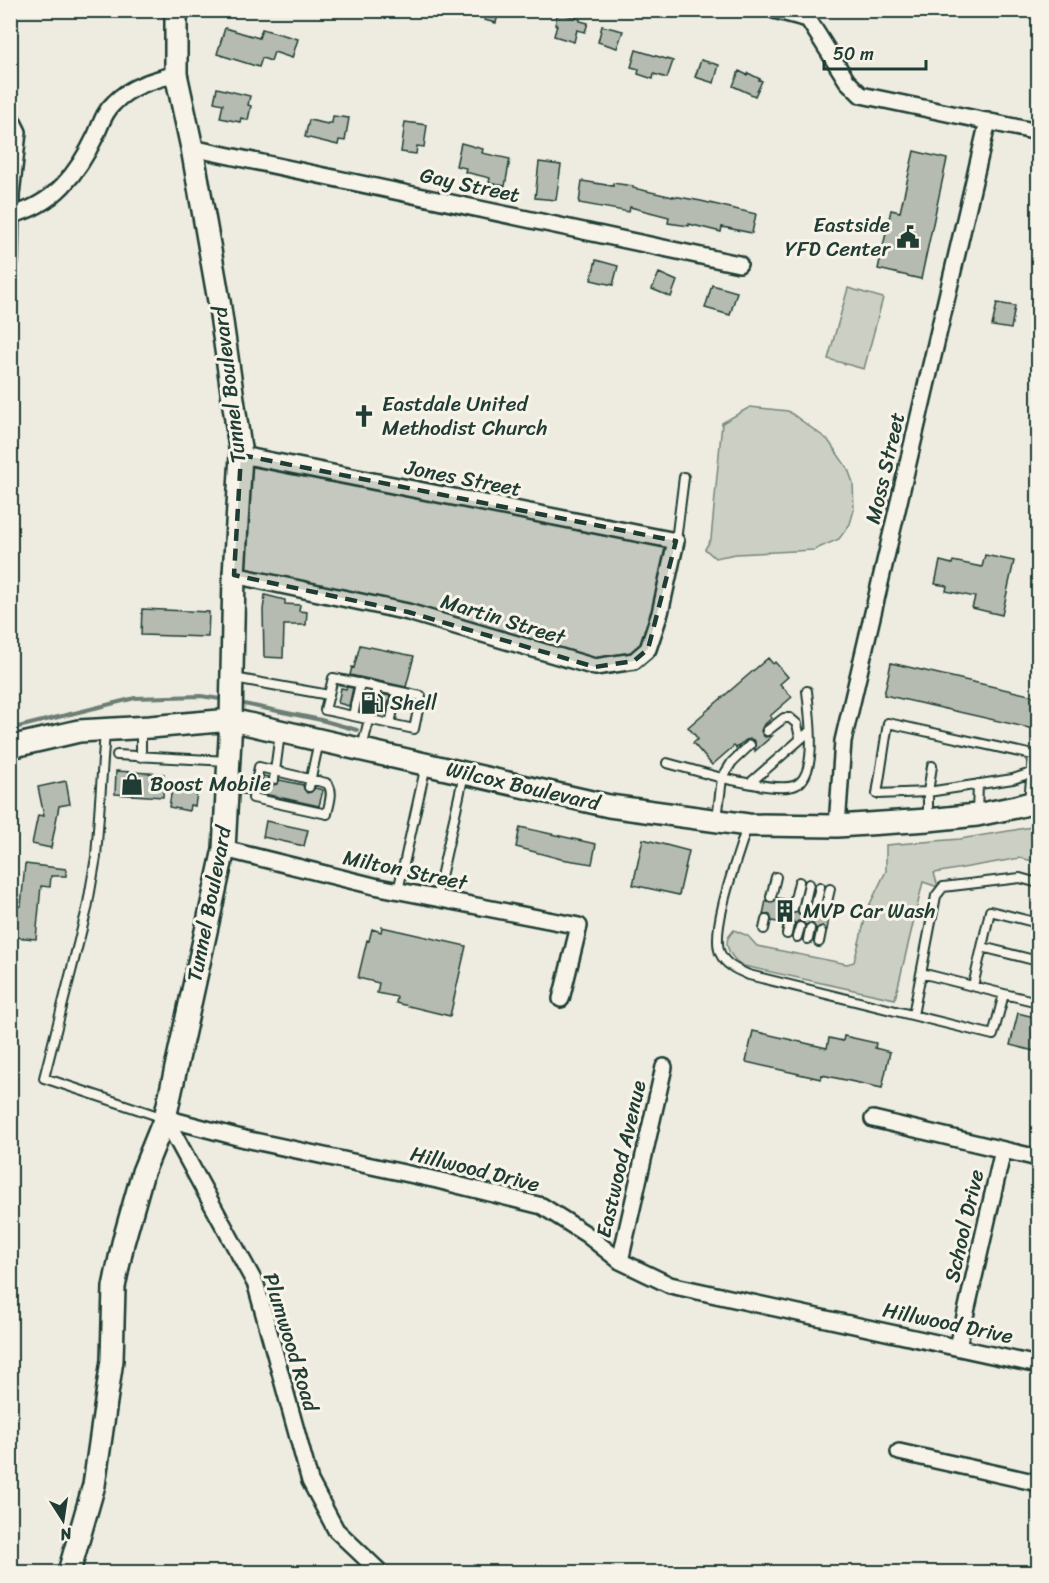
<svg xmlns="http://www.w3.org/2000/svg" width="1049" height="1583" viewBox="0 0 1049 1583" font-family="Sriracha,sans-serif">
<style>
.green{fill:#cccfc4;stroke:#76867c;stroke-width:1.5}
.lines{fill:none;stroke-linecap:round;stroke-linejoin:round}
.stream{stroke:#6c7e74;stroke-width:4}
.building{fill:#b5bbb0;stroke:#1f3d34;stroke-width:1.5}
.lane-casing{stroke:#1f3d34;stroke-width:12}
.street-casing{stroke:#1f3d34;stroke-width:20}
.secondary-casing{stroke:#1f3d34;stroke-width:26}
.lane{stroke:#f7f3e8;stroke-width:8}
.street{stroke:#f7f3e8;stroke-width:15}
.secondary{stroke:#f7f3e8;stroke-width:21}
.marked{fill:#1f3d34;fill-opacity:0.2;stroke:#1f3d34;stroke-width:4.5;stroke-dasharray:12 8;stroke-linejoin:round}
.labels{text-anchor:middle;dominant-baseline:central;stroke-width:6;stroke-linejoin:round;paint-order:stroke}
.street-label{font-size:21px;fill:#1f3d34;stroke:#f7f3e8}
.poi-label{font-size:21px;fill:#1f3d34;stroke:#f7f3e8;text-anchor:start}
</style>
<rect width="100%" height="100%" fill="#eeece1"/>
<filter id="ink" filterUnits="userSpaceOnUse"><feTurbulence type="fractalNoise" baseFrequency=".0167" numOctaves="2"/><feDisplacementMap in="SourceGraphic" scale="12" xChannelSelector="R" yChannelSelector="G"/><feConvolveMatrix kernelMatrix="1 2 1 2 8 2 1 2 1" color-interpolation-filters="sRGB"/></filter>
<g filter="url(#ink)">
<!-- green -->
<path class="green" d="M848,288L883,298L864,369L828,359Z
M750,407L788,411L828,440L848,469L853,483L854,510L850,524L839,539L814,550L736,554L715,558L705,549L711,539L722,423Z
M1038,826V862L1020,858L934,873L938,887L923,882L895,999L744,966C735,962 724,949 728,938C729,935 732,933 734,930L748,936L757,946L847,964L854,962L868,908L886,871V845L960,839Z"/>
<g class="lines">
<!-- stream -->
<path class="stream" d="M244,704L321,720L357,730
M10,729L135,698L201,696L220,699"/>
</g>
<!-- building -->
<path class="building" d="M486,10H499L496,23L484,20Z
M560,13L580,19V21L588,23L585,32L577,30L574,42L554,36L557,25H555L557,15H559Z
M602,26L623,31L617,48L598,42Z
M225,28L259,38L262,29L298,39L292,58L274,52L271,61L262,58L259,67L217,54Z
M636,50L673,61L667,78L654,74L653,79L638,74L639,69L631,67Z
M701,60L719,65L714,83L695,77Z
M739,71L747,75L748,73L760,79L759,80L762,81L755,96L733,86Z
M217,88L250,96L248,105L251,106L248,120L241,118L240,122L220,118L223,104L214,102Z
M333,116L349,118L345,141L339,140L338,145L305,137L309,120L328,124V123H332Z
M405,122L427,125L424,147L417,146L416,154L401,152Z
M461,143L483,149L482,153L510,159L505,186L489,183L490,178L465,172L466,168L456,166Z
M914,151L947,159L921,279L878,269L891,210L900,212Z
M539,162L561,165L556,200L535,198Z
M582,181L613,186V183L633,186V188L673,197V196L701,201L756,214L752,233L722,227L721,232L689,224V226L668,223L669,217L630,207L629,212L579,203Z
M596,260L618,266L613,285L591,280Z
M659,273L677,281L671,297L652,289Z
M712,285L737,292L730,315L705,308Z
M997,303L1015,306L1011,329L992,326Z
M985,555L1014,561L1002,615L972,608L975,597L946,591L947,586L935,584L940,561L952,564L953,561L982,567Z
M265,595L285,600V604L300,605L299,611L307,612L306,625H284L283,658L264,657L263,610Z
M142,609L209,612L208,637L141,635Z
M360,645L414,656L406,687L350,675L352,667L354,668Z
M768,658L773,664L775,662L788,677L780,684L792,697L770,716L772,718L763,726L761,731L763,735L765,737L772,736L755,751V741L751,739L746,740L736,748L734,746L712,765L693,743L698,739L688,727Z
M891,663L1038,697V730L884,695Z
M347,687L353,688L349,706L338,703L341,688L346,689Z
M381,694L390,696L386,714L377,712Z
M116,771L164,774L163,797L115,794Z
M263,776L268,777L269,782L273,785L277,784L280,780L303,785L304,789L307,793L311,792L315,788L323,790L319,806L260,793Z
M66,781L70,804L59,806L51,848L32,844L38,815L44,816L38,787Z
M172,789L197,793L195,806L190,805L189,811L169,807Z
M266,821L308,830L304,846L263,837Z
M520,827L596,844L592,864L561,859L516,847Z
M643,839L689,851L679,895L633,885Z
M25,864L66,869V876H51L50,887L41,886L36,939L13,937L16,906H21Z
M777,898L789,900L787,909L791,914L797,912L799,915L804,916L808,913L810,917L812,919L818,917L823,921L829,918L827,930L822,926L816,929L813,924L809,923L806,925L801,921H798L795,924L793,921L790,919L785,921L783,923L772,921L770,915L767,914L763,915L766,900L772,903Z
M382,927L466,946L450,1016L396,1003L397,997L377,993L379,983L358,978L367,940L369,941L372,929L381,932Z
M1018,1013L1038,1018V1052L1010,1045Z
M753,1031L827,1048L829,1038L843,1041L844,1036L876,1043L875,1048L890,1052L882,1088L822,1075L821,1079L746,1062Z"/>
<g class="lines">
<!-- lane casing -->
<g class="lane-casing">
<path id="lane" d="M676,541L684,477
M234,678L329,695
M333,678L421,696L414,729L325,710Z
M353,716L360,683
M390,724L397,691
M105,731L96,857L87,909L44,1078L164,1118
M767,731L784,718H790L797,724L800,738
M362,748L377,687
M117,755L228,761
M141,757V728
M667,763L722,778L732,762L750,745
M259,767L326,783C335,789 329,804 327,814L253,798Z
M274,779L280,733
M750,783L810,731
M229,787L254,790
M309,787L319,741
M1029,802L1033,755L888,723L877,794L928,792L1013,779L1031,773
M977,813L978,784
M928,818V792L932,766
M717,819L722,778C739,781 781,792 796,785C819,774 809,712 807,691
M747,826C739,854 710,928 720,953C726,966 738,970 749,975L993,1035L1004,994L1038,1002
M398,891L426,765
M771,897L776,877
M436,899L464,774
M793,908L799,882
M803,910L809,884
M814,913L820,887
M824,915L830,889
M764,929L766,920
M787,934L789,925
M797,937L800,927
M808,939L810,929
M819,942L821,932
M982,947L990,911L1038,923
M921,973L1004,994
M973,986L982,947L1038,961
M913,1015L936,896L943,887L1020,878L1038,883"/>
</g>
<!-- street casing -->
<g class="street-casing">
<path id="street" d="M774,10L808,19L847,81L861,95L1038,132
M10,116L18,132L11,195L10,261
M192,148L739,264
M11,215C54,205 78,173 96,135C101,124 104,112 114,103C130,86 154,80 176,74
M234,575L408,612L595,667L634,661L648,649L660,613L676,541L241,455
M837,826L843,741L988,121
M224,849L374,886L579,926L561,999
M165,1118L245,1139L437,1180L542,1206L586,1234L620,1261L670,1285L1038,1365
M165,1118L256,1285L310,1481L336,1530L380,1572
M873,1119L1038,1158
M620,1261L664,1067
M958,1347L1003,1150
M899,1452L1038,1483"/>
</g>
<!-- secondary casing -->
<g class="secondary-casing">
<path id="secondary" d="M10,747L79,731L150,727L231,720L609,806L748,825L837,826L928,820L977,815L1016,807L1038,801
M69,1572L94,1485L112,1360L114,1287L123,1243L143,1172L165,1118L224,849L231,720L234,575L241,455L219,301L192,148L176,74V10"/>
</g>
<!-- lane -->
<use href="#lane" class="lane"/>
<!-- street -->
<use href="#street" class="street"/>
<!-- secondary -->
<use href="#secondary" class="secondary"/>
</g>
</g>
<!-- marked area -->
<path class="marked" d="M241,455L676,541L648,649L634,661L595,667L408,612L234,575Z"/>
<!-- icons -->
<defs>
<g id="civic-bare" transform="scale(1.8)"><path d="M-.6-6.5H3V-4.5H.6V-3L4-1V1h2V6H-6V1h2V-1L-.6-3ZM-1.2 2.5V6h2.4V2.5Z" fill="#1f3d34" stroke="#f7f3e8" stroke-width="2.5" paint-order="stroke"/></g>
<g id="church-bare" transform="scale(1.8)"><path d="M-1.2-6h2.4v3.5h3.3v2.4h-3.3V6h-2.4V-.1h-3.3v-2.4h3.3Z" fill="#1f3d34" stroke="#f7f3e8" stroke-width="2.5" paint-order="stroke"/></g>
<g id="fuel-bare" transform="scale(1.8)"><path d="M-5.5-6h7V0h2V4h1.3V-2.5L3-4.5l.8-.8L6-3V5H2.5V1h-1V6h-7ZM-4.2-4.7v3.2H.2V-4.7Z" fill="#1f3d34" stroke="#f7f3e8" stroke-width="2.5" paint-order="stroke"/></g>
<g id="shop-bare" transform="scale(1.8)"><path d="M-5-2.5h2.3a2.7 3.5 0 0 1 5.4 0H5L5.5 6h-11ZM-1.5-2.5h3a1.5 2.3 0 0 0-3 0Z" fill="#1f3d34" stroke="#f7f3e8" stroke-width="2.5" paint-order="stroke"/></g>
<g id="building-bare" transform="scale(1.8)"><path d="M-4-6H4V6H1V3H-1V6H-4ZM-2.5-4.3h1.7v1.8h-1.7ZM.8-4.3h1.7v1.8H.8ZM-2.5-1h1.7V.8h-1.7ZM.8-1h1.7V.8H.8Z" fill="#1f3d34" stroke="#f7f3e8" stroke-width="2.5" paint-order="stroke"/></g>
</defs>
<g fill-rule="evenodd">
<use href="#civic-bare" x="908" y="237"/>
<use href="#church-bare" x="364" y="416"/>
<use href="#fuel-bare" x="372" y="703"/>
<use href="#shop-bare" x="132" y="784"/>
<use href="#building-bare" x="785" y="911"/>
</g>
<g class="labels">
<!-- street labels -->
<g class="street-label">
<text transform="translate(470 185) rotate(12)">Gay Street</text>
<text transform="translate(229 385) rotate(-97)">Tunnel Boulevard</text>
<text transform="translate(885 468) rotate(-77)">Moss Street</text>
<text transform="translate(463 478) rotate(11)">Jones Street</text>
<text transform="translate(503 619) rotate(17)">Martin Street</text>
<text transform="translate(523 786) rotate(13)">Wilcox Boulevard</text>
<text transform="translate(405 870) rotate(12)">Milton Street</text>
<text transform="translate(209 904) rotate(-79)">Tunnel Boulevard</text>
<text transform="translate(621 1159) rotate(-77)">Eastwood Avenue</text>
<text transform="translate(475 1169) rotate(14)">Hillwood Drive</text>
<text transform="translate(964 1226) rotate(-77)">School Drive</text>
<text transform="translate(948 1323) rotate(12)">Hillwood Drive</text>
<text transform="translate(291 1342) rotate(73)">Plumwood Road</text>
</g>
<!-- poi labels -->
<g class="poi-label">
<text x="890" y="225" text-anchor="end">Eastside<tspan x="890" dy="24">YFD Center</tspan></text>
<text x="382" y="404">Eastdale United<tspan x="382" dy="24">Methodist Church</tspan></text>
<text x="390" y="703">Shell</text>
<text x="150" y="784">Boost Mobile</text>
<text x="803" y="911">MVP Car Wash</text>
</g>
</g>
<!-- margin -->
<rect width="1049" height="1583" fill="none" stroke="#f7f3e8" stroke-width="36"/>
<rect x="18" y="18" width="1013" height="1547" fill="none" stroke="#1f3d34" stroke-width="2" filter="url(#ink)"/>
<!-- north arrow -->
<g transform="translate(63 1520) rotate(168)" stroke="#f7f3e8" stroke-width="4.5" paint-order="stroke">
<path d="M0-4.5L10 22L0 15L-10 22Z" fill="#1f3d34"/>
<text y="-9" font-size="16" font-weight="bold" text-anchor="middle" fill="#1f3d34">N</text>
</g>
<!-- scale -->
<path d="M824 60v9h102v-9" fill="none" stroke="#1f3d34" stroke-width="3"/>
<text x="833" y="60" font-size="18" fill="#1f3d34" stroke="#f7f3e8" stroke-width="4.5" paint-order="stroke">50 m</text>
</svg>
